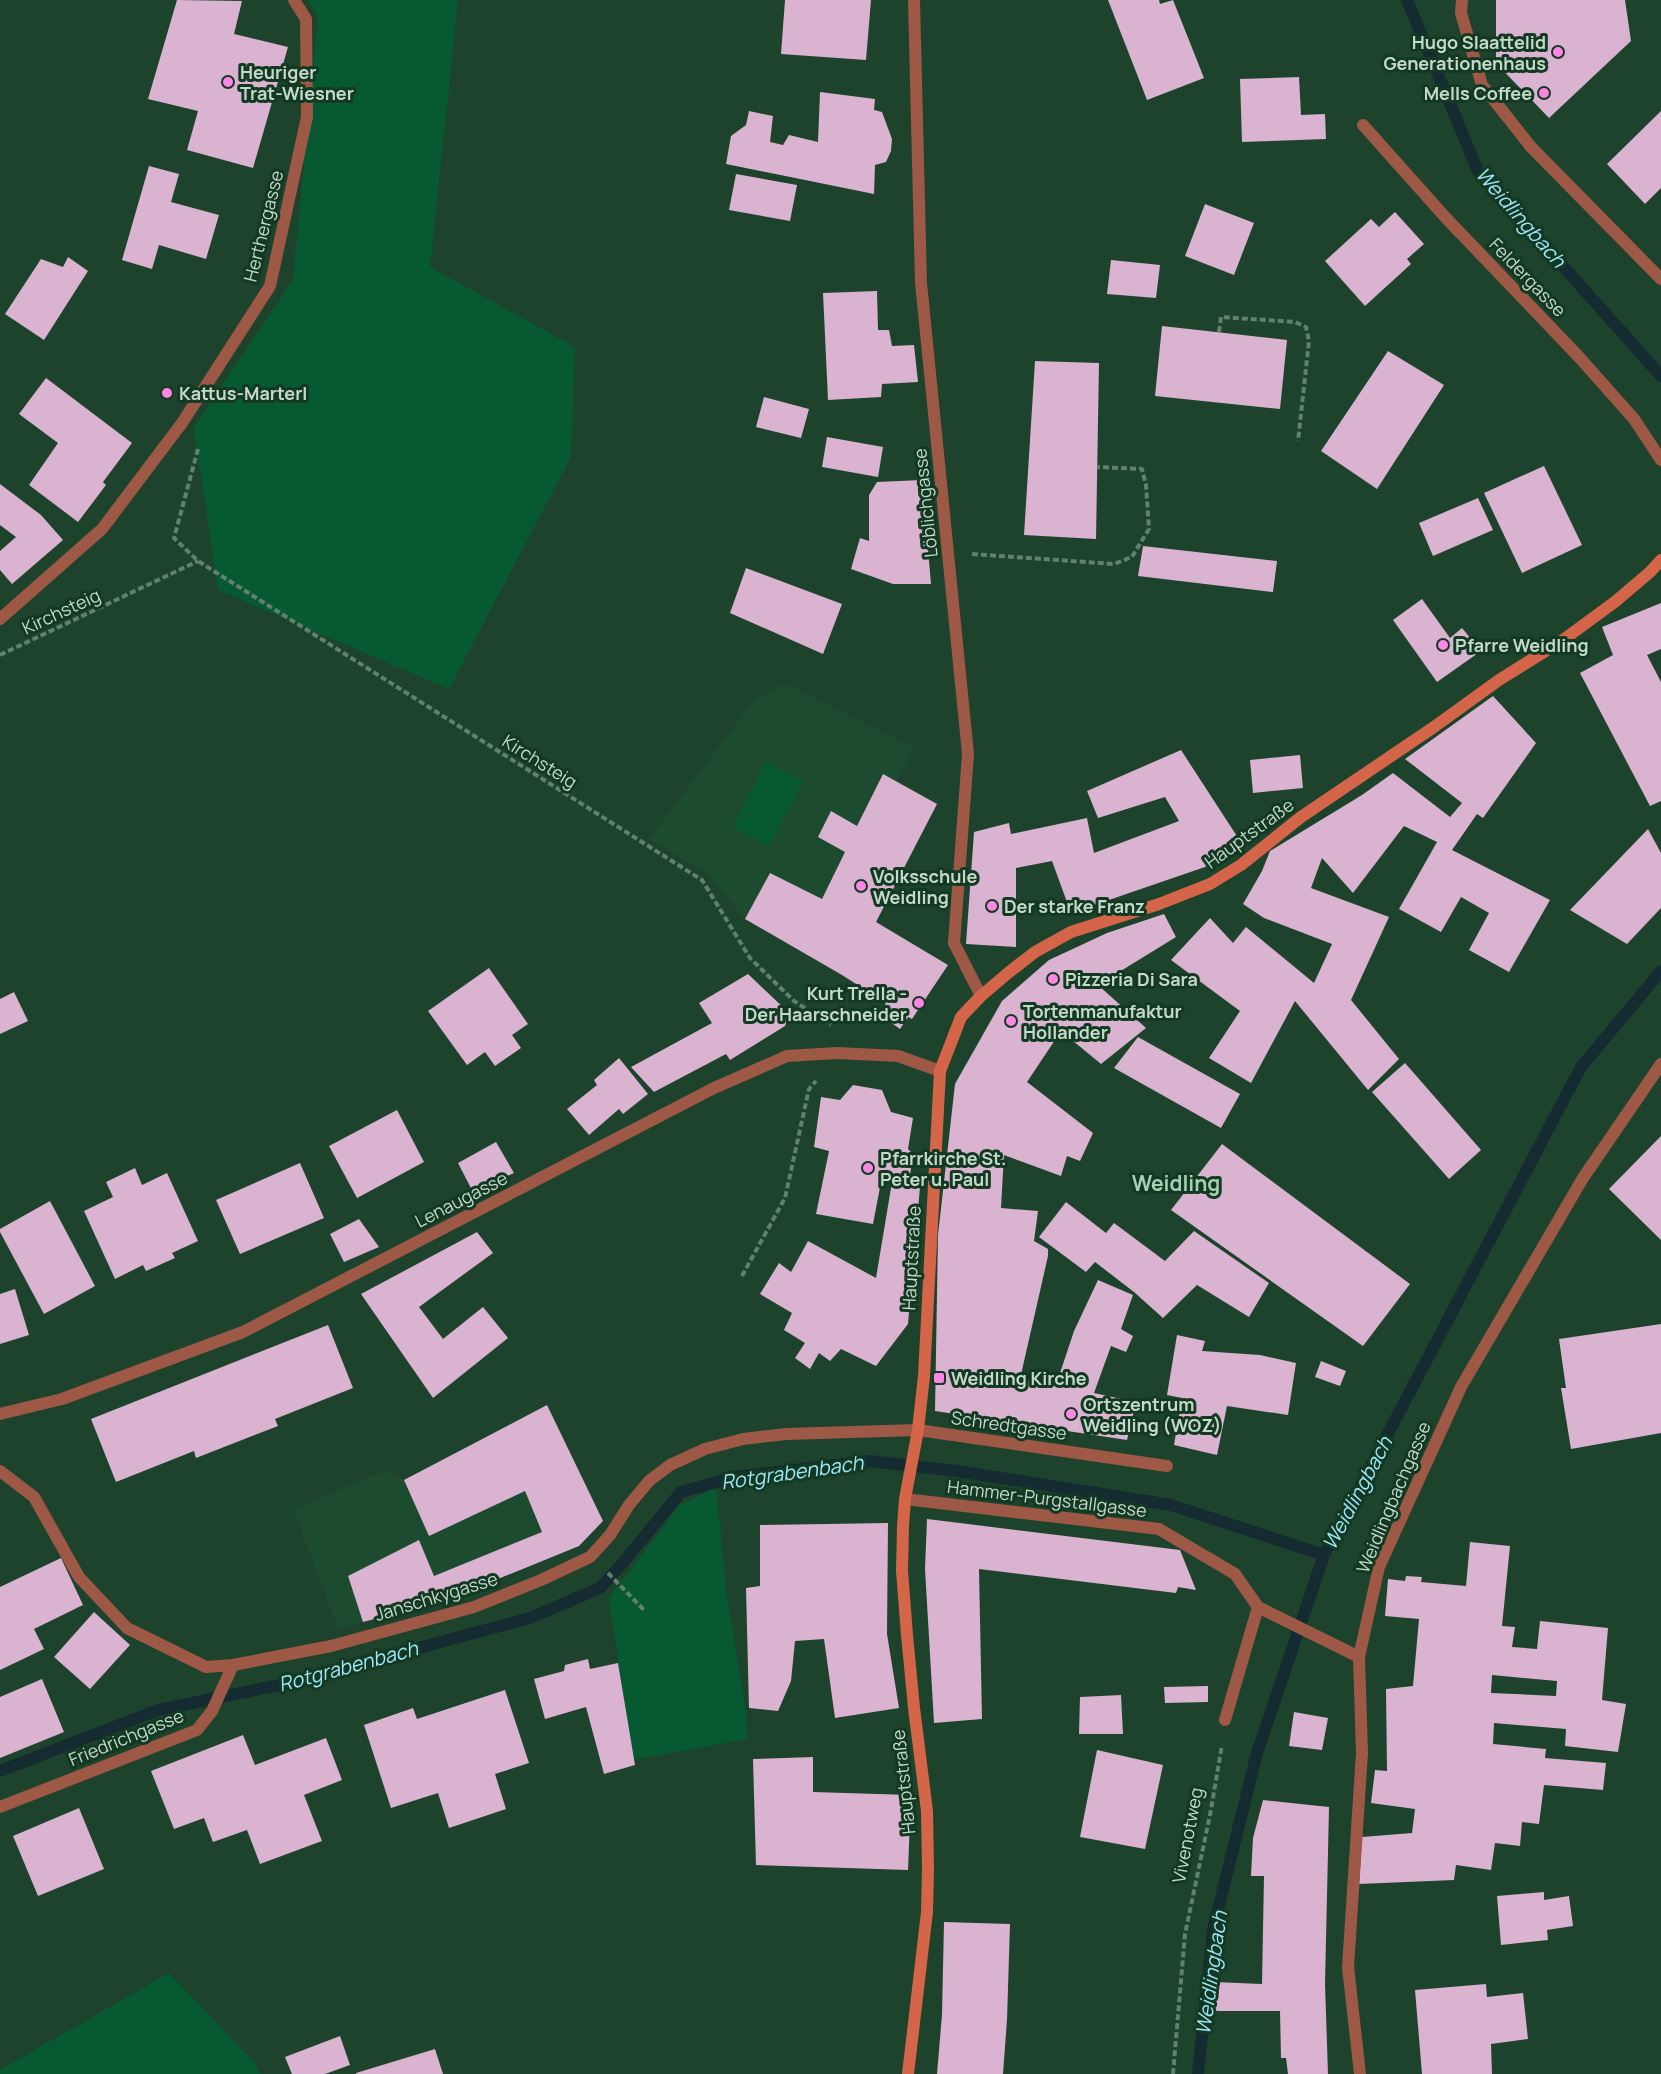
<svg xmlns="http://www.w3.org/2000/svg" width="1661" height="2074" viewBox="0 0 1661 2074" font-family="Manrope,sans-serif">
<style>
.built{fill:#1d4b30}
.green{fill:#075932}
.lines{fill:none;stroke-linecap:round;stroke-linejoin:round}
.stream{stroke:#132b31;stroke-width:12}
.building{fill:#d9b3d0;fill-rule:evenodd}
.path{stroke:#61806d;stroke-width:4;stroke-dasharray:6 3;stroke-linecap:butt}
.street{stroke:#9e5846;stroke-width:12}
.secondary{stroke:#d46549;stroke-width:12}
.poi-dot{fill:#fc86e4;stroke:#133923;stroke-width:2}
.labels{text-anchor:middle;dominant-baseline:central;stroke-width:6;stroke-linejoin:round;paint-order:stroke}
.poi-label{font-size:18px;font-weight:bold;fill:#c4d9ca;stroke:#133923;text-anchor:start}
.street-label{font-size:18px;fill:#c4d9ca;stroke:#133923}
.water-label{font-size:20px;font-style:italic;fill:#9fe6f8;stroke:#133923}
.quarter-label{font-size:21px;font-weight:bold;fill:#a6cfb3;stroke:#133923}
</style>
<rect width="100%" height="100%" fill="#1e432d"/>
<!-- built -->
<path class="built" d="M784,683L914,748L896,782L845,852L822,899L770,874L745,919L708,874L649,839L754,701Z
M385,1471L404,1480L525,1491L542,1532L434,1576L419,1541L348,1576L363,1622L338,1629L293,1509Z"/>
<!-- green -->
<path class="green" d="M308,0H458L430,267L575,347L571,457L449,689L218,590L194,427L293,280L318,16Z
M766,762L803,781L769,846L733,827Z
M716,1488L726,1589L746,1713L747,1739L633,1760L609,1598L680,1505Z
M169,1973L254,2062L260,2074H0V2070Z"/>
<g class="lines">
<!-- stream -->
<path class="stream" d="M1407,0L1478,171L1661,376
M0,1771L158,1710L284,1684L530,1618L600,1588L621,1565L681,1492L734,1477L869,1461L957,1471L1171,1505L1324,1555
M1198,2074L1213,1930L1257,1753L1324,1555L1581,1067L1661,971"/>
</g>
<!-- building -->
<path class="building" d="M177,0L242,1L234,34L288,47L253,168L187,150L198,111L148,99Z
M785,0H871L866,60L781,54Z
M1108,0H1159L1160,4L1173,0L1204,78L1147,100Z
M1496,0H1625L1631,41L1549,118L1496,63Z
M1299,77L1301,115L1325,114L1326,139L1242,142L1240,79Z
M820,92L875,99L874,110L882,112L892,139L891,151L886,162L875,165L874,194L726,164L731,136L746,125L749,111L773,116L770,142L783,145L789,135L818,142Z
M1661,111V188L1645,204L1607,164Z
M149,166L179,174L171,202L219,215L206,259L159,245L152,269L122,260Z
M736,174L797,185L790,221L729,210Z
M1205,204L1254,223L1234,275L1185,256Z
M1395,212L1424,244L1407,259L1411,264L1365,306L1325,261L1371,219L1379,227Z
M68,257L88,271L44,340L5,314L41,259L63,267Z
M1111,260L1160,265L1156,298L1107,294Z
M877,291L878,330H889L892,346L914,345L918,382L882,384L881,397L828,400L823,293Z
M1162,326L1287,340L1280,409L1155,396Z
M1388,351L1444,385L1377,489L1321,451Z
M1035,361L1099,363L1096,539L1024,535Z
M46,378L132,443L103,482L106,485L78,522L29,485L58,443L19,414Z
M764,397L809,409L801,438L756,427Z
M827,437L883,447L878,477L822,467Z
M1544,466L1582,545L1522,573L1484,493Z
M922,480L931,584H893L851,569L860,538L869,541V495L877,482Z
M0,484L41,515L63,540L12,584L0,570V551L16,537L0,525Z
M1478,498L1493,530L1433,556L1419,523Z
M1143,546L1277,561L1273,592L1138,576Z
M746,568L842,604L823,654L730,613Z
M1422,599L1450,638L1462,628L1481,651L1437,682L1393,620Z
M1661,603V649L1647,655L1661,682V801L1650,806L1580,673L1613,655L1602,627Z
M1493,696L1536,743L1483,818L1477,814L1452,850L1550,900L1509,972L1469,950L1489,913L1461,897L1441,932L1399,909L1437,842L1404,826L1353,893L1322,858L1311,888L1389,917L1351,1000L1399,1059L1368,1090L1295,1001L1251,1083L1209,1058L1240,1011L1171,960L1210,918L1233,943L1246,927L1314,983L1332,944L1264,918L1243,904L1262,871L1270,851L1362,795L1393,773L1450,817L1462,803L1405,759Z
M1181,750L1244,847L1205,867L1071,913L1052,861L1016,868V947L966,944L974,832L1009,823L1011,834L1087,818L1094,853L1179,821L1165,797L1098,818L1087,791Z
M1300,755L1303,788L1253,793L1250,760Z
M883,774L937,804L876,922L948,965L912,1019L908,1017L900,1029L879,1014L886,1003L842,975L745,919L770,873L822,899L845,852L818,837L831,811L857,826Z
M1648,829L1661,853V908L1627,944L1570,910Z
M1164,914L1176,937L1098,985L1146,1028L1101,1064L1061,1031L1027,1082L1093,1133L1080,1161L1067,1156L1061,1176L1004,1155L1001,1208L1038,1211L1034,1241L1048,1249V1256L1020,1379L1041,1384L1056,1385L1074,1331L1098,1280L1133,1295L1121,1329L1133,1336L1126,1352L1111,1346L1094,1393L1136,1402L1127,1440L935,1411L938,1235L955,1084L1002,1001L1049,960L1107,933Z
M489,968L528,1024L512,1035L521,1048L495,1066L485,1052L467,1065L428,1011Z
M748,974L789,1013L785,1026L730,1060L726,1054L654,1092L631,1067L712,1023L699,1003Z
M14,992L28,1021L0,1034V999Z
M1138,1037L1240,1094L1221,1128L1114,1068Z
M619,1058L648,1094L623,1114L619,1109L589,1135L567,1109L597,1085L594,1080Z
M1405,1063L1481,1150L1449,1179L1372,1092Z
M853,1085L882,1090L891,1112L913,1118L908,1149L913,1154L909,1183L892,1182L920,1187L908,1324L876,1366L841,1349L830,1361L819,1353L810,1369L795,1358L805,1343L784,1330L792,1313L760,1294L779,1263L791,1272L808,1241L876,1278L892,1182H881L873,1224L816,1214L829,1151L814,1147L821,1097L840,1100Z
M397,1110L424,1162L357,1198L329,1146Z
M1661,1136V1240L1609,1189Z
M496,1142L514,1173L473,1192L458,1163Z
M1222,1144L1410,1284L1363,1346L1171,1210Z
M300,1163L324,1218L240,1254L216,1200Z
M135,1168L142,1185L167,1173L198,1241L172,1253L175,1258L146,1271L143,1265L115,1279L84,1211L113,1197L106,1182Z
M50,1201L95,1286L44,1314L0,1232V1229Z
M1066,1202L1106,1233L1114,1223L1165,1261L1194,1231L1269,1283L1249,1317L1197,1285L1163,1318L1134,1292L1095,1262L1086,1272L1039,1237Z
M359,1219L379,1247L344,1262L330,1234Z
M477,1232L493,1253L419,1307L443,1339L483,1307L508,1338L433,1398L361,1294Z
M15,1289L29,1335L0,1344V1294Z
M1661,1324V1433L1571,1449L1561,1388H1566L1559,1339Z
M328,1325L353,1388L275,1419L278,1426L196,1458L194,1451L116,1482L91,1419Z
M1177,1335L1205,1341L1202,1351L1260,1355L1296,1363L1288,1415L1227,1406L1217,1455L1174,1445L1182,1398L1167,1395Z
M1321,1361L1346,1371L1340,1386L1315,1377Z
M547,1405L603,1521L579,1546L444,1601L363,1622L348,1576L419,1540L434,1576L542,1532L525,1491L429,1536L404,1480Z
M927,1519L1180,1550L1196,1590L1178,1587L1176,1593L979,1569L982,1719L934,1723L925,1569Z
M888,1523L887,1634L899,1708L835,1718L824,1639L795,1641L791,1681L778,1711L749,1708L746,1588L760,1586V1525Z
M1470,1542L1510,1546L1502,1626L1515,1627L1512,1647L1537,1649L1540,1621L1608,1628L1602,1700L1626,1704L1618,1752L1565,1746L1566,1729L1494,1723L1493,1744L1546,1749L1545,1758L1606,1763L1603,1790L1544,1785L1539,1824L1522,1822L1520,1846L1495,1843L1491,1870L1456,1865L1454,1880L1359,1884L1362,1837L1412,1833L1415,1809L1371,1803L1375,1770L1387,1771L1386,1689L1413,1686L1419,1619L1385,1616L1388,1579L1405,1581L1406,1576L1422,1577L1421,1582L1466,1586ZM1492,1675L1557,1681L1556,1696L1491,1693Z
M61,1558L83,1605L34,1629L44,1649L0,1670V1587Z
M94,1612L130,1645L90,1689L54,1657Z
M588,1659L590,1669L618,1663L635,1765L604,1774L586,1707L545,1719L534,1679L564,1671L565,1665Z
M42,1679L64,1732L0,1758V1697Z
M1208,1686V1702L1165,1703L1164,1687Z
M505,1690L529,1763L495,1774L506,1809L449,1828L438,1793L391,1808L364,1725L413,1708L417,1719Z
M1121,1695L1123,1734H1079L1080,1697Z
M1294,1712L1328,1718L1322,1750L1289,1746Z
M243,1735L255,1765L326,1738L342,1780L304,1795L322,1841L260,1864L247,1830L213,1842L204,1818L174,1829L151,1771Z
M1097,1750L1163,1765L1145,1849L1080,1837Z
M813,1757V1792L911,1795L908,1870L756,1865L753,1759Z
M1263,1800L1329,1807L1325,1984L1328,2074H1288L1286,2058H1281L1280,2011H1214V1982L1262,1984L1264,1876H1251L1253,1838Z
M79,1808L104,1869L38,1896L13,1836Z
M1544,1892V1900L1569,1896L1573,1926L1547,1930L1548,1940L1501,1945L1497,1896Z
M944,1922L1010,1924L1007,2020L1003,2074H937L942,2015Z
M1486,1984L1487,1997L1523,1993L1528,2039L1491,2044L1492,2074H1422L1415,1990Z
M340,2036L350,2065L325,2074H292L285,2057Z
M435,2049L443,2074H356V2073Z"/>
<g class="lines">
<!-- path -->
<path class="path" d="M1219,332L1221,317L1295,322L1306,327L1309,341L1298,441
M198,449L174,538L198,561L702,880L750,958L794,1001L831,1025
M972,554L1114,564L1132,557L1149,529L1146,485L1142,469L1097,467
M0,655L198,561
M742,1276L785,1198L809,1089L816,1081
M608,1573L644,1610
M1173,2074L1185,1934L1210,1815L1222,1745"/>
<!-- street -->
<path class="street" d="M914,0L921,283L968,754L954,943L981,996
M1462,0L1461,13L1482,85L1531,147L1661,279
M1363,125L1446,218L1579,357L1634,419L1661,460
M0,619L102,529L182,423L270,286L307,117L306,19L294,0
M0,1414L62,1399L243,1332L714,1088L787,1056L837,1053L898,1056L940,1071
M0,1471L34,1497L79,1577L127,1628L206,1667L233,1665L331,1646L474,1607L541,1580L590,1557L610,1535L629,1505L649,1481L670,1465L705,1449L743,1439L786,1434L918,1430L1167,1466
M905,1499L1159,1529L1235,1574L1258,1607L1359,1657
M1225,1720L1258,1607
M0,1807L197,1730L212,1711L233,1665
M1360,2074L1348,1967L1362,1753L1359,1657L1379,1567L1461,1387L1583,1178L1661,1064"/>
<!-- secondary -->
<path class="secondary" d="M908,2074L927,1912L928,1868L927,1811L914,1708L907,1635L902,1571L903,1526L905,1499L918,1430L924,1376L940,1071L961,1017L981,996L1008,973L1035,952L1071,932L1159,904L1210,884L1241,865L1301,817L1434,727L1499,680L1563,640L1616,601L1650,572L1661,560"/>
</g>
<!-- markers -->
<g class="poi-dot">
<circle cx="1558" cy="52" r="6"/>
<circle cx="228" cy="82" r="6"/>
<circle cx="1544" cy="93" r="6"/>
<circle cx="167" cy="393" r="6"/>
<circle cx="1443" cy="645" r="6"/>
<circle cx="861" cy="886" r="6"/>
<circle cx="992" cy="906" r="6"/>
<circle cx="1053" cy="979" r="6"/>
<circle cx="919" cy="1003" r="6"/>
<circle cx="1011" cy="1021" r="6"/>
<circle cx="868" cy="1168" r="6"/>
<rect x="933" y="1372" width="12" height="12" rx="3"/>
<circle cx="1071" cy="1414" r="6"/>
</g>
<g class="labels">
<!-- poi labels -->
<g class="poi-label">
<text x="1546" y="42" text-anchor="end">Hugo Slaattelid<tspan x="1546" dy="21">Generationenhaus</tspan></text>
<text x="240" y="72">Heuriger<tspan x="240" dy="21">Trat-Wiesner</tspan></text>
<text x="1532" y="93" text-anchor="end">Mells Coffee</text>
<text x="179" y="393">Kattus-Marterl</text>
<text x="1455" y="645">Pfarre Weidling</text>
<text x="873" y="876">Volksschule<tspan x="873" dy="21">Weidling</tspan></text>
<text x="1004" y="906">Der starke Franz</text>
<text x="1065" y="979">Pizzeria Di Sara</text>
<text x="907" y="993" text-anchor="end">Kurt Trella -<tspan x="907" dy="21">Der Haarschneider</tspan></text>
<text x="1023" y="1011">Tortenmanufaktur<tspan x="1023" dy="21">Hollander</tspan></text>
<text x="880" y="1158">Pfarrkirche St.<tspan x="880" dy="21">Peter u. Paul</tspan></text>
<text x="951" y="1378">Weidling Kirche</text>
<text x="1083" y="1404">Ortszentrum<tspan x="1083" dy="21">Weidling (WOZ)</tspan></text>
</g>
<!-- street labels -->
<g class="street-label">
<text transform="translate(263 226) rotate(-76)">Herthergasse</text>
<text transform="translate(1528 277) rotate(46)">Feldergasse</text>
<text transform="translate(925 503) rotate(-96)">Löblichgasse</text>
<text transform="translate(61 611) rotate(-25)">Kirchsteig</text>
<text transform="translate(540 761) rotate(32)">Kirchsteig</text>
<text transform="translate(1249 833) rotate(-36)">Hauptstraße</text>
<text transform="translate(461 1199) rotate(-27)">Lenaugasse</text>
<text transform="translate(911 1258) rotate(-87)">Hauptstraße</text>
<text transform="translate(1009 1425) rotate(8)">Schredtgasse</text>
<text transform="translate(1393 1497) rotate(-67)">Weidlingbachgasse</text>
<text transform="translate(1047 1498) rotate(7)">Hammer-Purgstallgasse</text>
<text transform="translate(436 1596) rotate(-17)">Janschkygasse</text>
<text transform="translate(126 1737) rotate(-22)">Friedrichgasse</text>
<text transform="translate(903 1782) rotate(-96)">Hauptstraße</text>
<text transform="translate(1187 1835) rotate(-79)">Vivenotweg</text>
</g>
<!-- water labels -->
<g class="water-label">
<text transform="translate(1521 217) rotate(49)">Weidlingbach</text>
<text transform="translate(792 1472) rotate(-8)">Rotgrabenbach</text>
<text transform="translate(1357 1493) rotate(-62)">Weidlingbach</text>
<text transform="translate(348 1666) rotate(-15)">Rotgrabenbach</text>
<text transform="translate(1211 1973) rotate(-82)">Weidlingbach</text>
</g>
<!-- quarter labels -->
<g class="quarter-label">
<text x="1176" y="1183">Weidling</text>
</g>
</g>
</svg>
